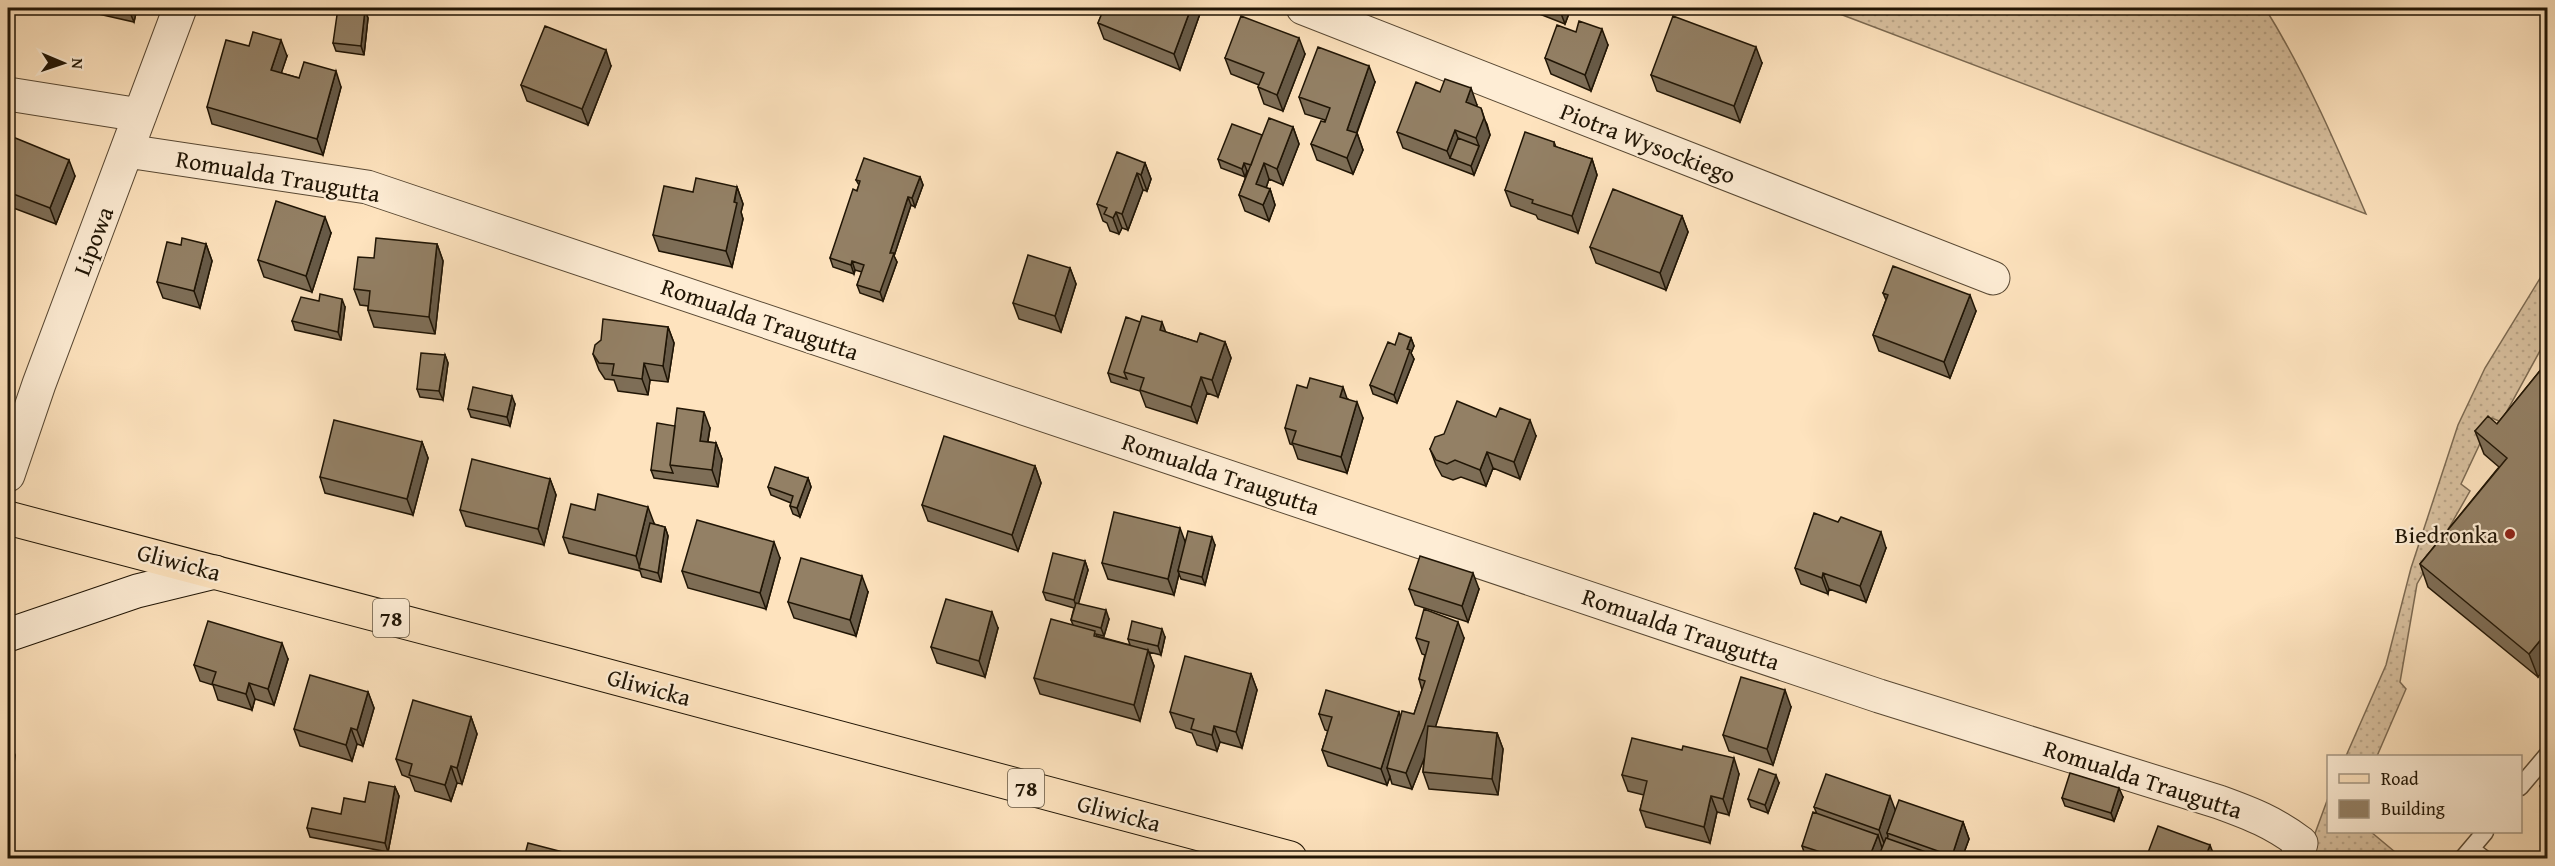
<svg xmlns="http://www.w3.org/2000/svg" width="2555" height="866" viewBox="0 0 2555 866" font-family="'Gentium Book Plus',serif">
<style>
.grass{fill:url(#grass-dots);stroke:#7c6a52;stroke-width:1.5}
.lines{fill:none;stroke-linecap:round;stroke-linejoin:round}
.service-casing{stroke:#584833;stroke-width:19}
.minor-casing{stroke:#584833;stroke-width:35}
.secondary-casing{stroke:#201505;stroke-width:35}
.primary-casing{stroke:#201505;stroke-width:35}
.service{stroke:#feedd5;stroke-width:16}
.minor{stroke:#feedd5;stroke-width:33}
.secondary{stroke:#feedd5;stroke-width:33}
.primary{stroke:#fee3be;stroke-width:33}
.wall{fill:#7e6e57;stroke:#201505;stroke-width:1.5}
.shaded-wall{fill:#675a47;stroke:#201505;stroke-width:1.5}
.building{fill:#938065;stroke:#201505;stroke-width:1.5}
.poi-dot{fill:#8f2418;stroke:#feedd5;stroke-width:2}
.labels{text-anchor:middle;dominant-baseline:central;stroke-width:4.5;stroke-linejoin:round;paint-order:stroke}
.shield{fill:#feedd5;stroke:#635643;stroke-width:1.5}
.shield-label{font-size:22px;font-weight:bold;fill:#201505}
.street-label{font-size:24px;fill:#201505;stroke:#feedd5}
.poi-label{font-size:24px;fill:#201505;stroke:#feedd5;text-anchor:end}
</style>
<defs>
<pattern id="grass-dots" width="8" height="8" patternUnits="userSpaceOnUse" patternTransform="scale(1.5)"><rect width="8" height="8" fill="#d8c09f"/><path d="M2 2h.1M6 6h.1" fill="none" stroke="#b9a487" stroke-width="1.8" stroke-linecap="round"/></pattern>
</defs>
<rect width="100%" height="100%" fill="#fee3be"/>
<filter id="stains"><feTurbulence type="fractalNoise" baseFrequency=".00333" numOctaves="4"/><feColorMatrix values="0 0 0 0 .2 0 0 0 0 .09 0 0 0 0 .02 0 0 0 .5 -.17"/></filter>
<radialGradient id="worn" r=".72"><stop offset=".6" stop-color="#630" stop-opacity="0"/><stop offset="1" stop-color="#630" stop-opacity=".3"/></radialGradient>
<!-- grass -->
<path class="grass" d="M1824,8H2265C2305,72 2336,144 2366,214Z
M2547,267V338L2501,422L2492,418L2461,484L2470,491L2417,584L2400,682L2406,689L2377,756H2346L2386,665L2411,568L2458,425L2485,368Z
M2328,798V832H2371L2401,857L2306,858Z"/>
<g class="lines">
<!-- service casing -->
<g class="service-casing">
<path id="service" d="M2520,787L2548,754
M2471,849L2483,858
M2463,858L2485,832"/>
</g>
<!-- minor casing -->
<g class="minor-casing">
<path id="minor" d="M1303,8L1993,278
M8,94L140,115
M127,151L367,187L1879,696L2219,802C2252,814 2273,822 2301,843L2297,858
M8,475L39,384L180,8"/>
</g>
<!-- secondary casing -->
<g class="secondary-casing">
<path id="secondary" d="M8,635L137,591L215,572"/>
</g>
<!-- primary casing -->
<g class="primary-casing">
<path id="primary" d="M8,518L567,665L1290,858"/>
</g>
<!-- service -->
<use href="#service" class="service"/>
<!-- minor -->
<use href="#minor" class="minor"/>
<!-- secondary -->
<use href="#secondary" class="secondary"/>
<!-- primary -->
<use href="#primary" class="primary"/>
</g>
<!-- wall -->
<path class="wall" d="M76,8H137L134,22L76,9Z
M1101,8H1202L1180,70L1104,39L1098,23L1104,9Z
M1524,8H1571L1565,24Z
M365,10L368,18L364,55L336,51L333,43Z
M1576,32L1608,45L1591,91L1551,74L1545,58Z
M1305,54L1283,111L1264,104L1258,87L1259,85L1231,74L1225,58Z
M287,56L281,73L299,78L341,87L323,155L212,124L207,107Z
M1762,63L1740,122L1657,91L1651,75Z
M611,66L588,125L527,101L521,85Z
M1375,82L1357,133L1363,150L1353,174L1317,160L1311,144L1325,120L1305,114L1299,97Z
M1440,92L1477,105L1476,106L1487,124L1490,135L1474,175L1403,148L1397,132Z
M1293,127L1299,144L1283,185L1269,179L1266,188L1270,189L1275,205L1269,221L1245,211L1239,195L1248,171H1247L1245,177L1221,168L1218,159L1262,135Z
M8,135L75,176L56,224L8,206Z
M1554,142L1556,147L1592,159L1597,175L1578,233L1538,219L1536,215L1511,206L1505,190Z
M1145,163L1151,179L1147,191L1143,190L1128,230L1122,228L1119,234L1110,231L1107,223L1103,221L1097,204Z
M920,177L923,185L915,207L911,205L894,256L897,262L883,301L860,293L857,285L862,272L855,270L854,274L833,267L830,258L859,185L856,180Z
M737,187L743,204L741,212L743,219L732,267L659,251L653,235L693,192Z
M1682,216L1688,232L1666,290L1596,263L1590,247Z
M331,233L312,292L264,277L258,260Z
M206,244L212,261L200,308L163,298L157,282Z
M437,244L443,261L435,334L374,327L368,310V306L360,305L354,289Z
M1070,268L1076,284L1061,332L1019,319L1013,303Z
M1883,293L1976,311L1950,378L1879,351L1873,335L1886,300Z
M345,307L341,340L295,330L292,321Z
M668,327L674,343L668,382L650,380L648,395L618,391L614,380L605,379L599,370L593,354Z
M1165,332L1197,342H1225L1231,358L1218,397L1207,393L1197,423L1146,407L1140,391L1111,382L1108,373Z
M1411,338L1414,346L1411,353L1414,359L1397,403L1373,394L1370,385L1395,345Z
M445,355L448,363L443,400L420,397L417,389Z
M2547,362L2538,677L2428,587L2420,564L2499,467L2484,454L2475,431L2497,424Z
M1348,399L1363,418L1347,473L1298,459L1293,445L1290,444L1285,428Z
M515,404L510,426L471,417L468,409Z
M675,426L710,428L708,442L716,443L722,459L718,487L654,478L651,470Z
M1536,436L1520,479L1493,468L1486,486L1461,477L1453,480L1442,476L1436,465L1430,449Z
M422,442L428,458L413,515L325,493L320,477Z
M1035,466L1041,483L1018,551L928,521L922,505Z
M808,478L811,487L800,517L793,514L790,506L791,503L771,495L768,487Z
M550,479L556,495L544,545L466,526L460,510Z
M595,510L654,523V524L665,527L668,536L661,582L642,577L640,571L569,553L563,537Z
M1185,542L1215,545L1205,585L1181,579L1179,574L1174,595L1108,579L1102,563Z
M1886,548L1866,602L1829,589L1828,594L1801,584L1795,568Z
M780,558L766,609L688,588L682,571Z
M1085,561L1088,570L1078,604L1109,619L1104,636L1096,634L1097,636L1130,645L1128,639L1165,637L1161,655L1149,652L1154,666L1140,721L1040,694L1034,678L1073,625L1071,620L1074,608L1046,600L1043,592Z
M1409,589H1479L1468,622L1415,605Z
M868,592L856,636L794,618L788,602Z
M998,628L985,677L937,663L931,647Z
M1416,638H1464L1435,727L1497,733L1503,749L1498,795L1429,789L1423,772L1424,758L1412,789L1392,784L1390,777L1387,785L1328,766L1322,750L1328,731L1325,730L1319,714L1399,712L1400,717L1414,714L1422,690L1419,679L1425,655L1422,654Z
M288,659L274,705L255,699L252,710L218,700L213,685L200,681L194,665Z
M1251,674L1257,690L1242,748L1220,742L1217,751L1197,745L1192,733L1176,728L1170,712Z
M368,692L374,708L363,746L357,744L352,761L300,746L294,729Z
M1791,707L1773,765L1729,751L1723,735Z
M471,717L477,734L462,784L457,783L451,801L415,791L410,778L402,775L396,759Z
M1739,774L1729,815L1717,812L1710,843L1646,827L1640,810L1644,795L1628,791L1622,775Z
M2547,778V808L2540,786Z
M1779,783L1768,813L1751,807L1748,799Z
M395,787L399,796L388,852L310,837L307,828L341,814Z
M2123,797L2114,821L2065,806L2062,798Z
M1814,807L1895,810L1963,822L1969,839L1962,858H1806L1802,846L1817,814Z"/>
<!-- shaded-wall -->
<path class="shaded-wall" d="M128,8H137L134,22Z
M1191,8H1202L1180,70L1174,54Z
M1559,8H1571L1565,24Z
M365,10L368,18L364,55L361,46Z
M1602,29L1608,45L1591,91L1585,75Z
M1299,38L1305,54L1283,111L1277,95Z
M281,40L287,56L277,86L271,70Z
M1756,47L1762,63L1740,122L1734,106Z
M606,50L611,66L588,125L582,109Z
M1369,66L1375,82L1355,137L1357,133L1363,150L1353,174L1347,158V130Z
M336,71L341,87L323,155L317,139Z
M1471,88L1477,105L1472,118L1466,102Z
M1481,108L1490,135L1474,175L1471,166L1479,146L1476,138Z
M1293,127L1299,144L1283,185L1277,169Z
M1455,130L1461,146L1450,158L1447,151Z
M1592,159L1597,175L1578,233L1572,216Z
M69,160L75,176L56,224L50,208Z
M1145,163L1151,179L1147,191L1141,175Z
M1244,163L1247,171L1245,177L1242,169Z
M1264,163L1269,179L1262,200L1256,184Z
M1137,173L1143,190L1128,230L1122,214Z
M920,177L923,185L915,207L912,198Z
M737,187L743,204L741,212L743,219L732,267L726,251Z
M1270,189L1275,205L1269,221L1263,205Z
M908,197L911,205L894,256L897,262L883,301L880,292L890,253Z
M1116,212L1122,228L1119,234L1113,218Z
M1682,216L1688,232L1666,290L1660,273Z
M325,217L331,233L312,292L306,276Z
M206,244L212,261L200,308L194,291Z
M437,244L443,261L435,334L429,317Z
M852,261L855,270L854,274L851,265Z
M1070,268L1076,284L1061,332L1055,316Z
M1970,295L1976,311L1950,378L1944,362Z
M342,299L345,307L341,340L338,332Z
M1162,322L1168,338L1160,330Z
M668,327L674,343L668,382L663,366Z
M1411,338L1414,346L1411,353L1414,359L1397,403L1394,395L1407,349Z
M1225,342L1231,358L1218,397L1212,380Z
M445,355L448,363L443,400L439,391Z
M644,363L650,380L648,395L642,379Z
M1201,377L1207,393L1197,423L1191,407Z
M1343,387L1349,404L1340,397Z
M512,396L515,404L510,426L507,417Z
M1357,402L1363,418L1347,473L1341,457Z
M704,412L710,428L705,457L700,441Z
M1530,420L1536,436L1520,479L1514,462Z
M422,442L428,458L413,515L407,499Z
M716,443L722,459L718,487L712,470Z
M1487,452L1493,468L1486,486L1480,470Z
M1035,466L1041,483L1018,551L1012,535Z
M808,478L811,487L800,517L797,508Z
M550,479L556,495L544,545L538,529Z
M648,507L654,523L642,569H640L636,556Z
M665,527L668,536L661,582L658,573Z
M1180,528L1186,544L1178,571L1179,574L1174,595L1168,579Z
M1881,532L1886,548L1866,602L1860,586Z
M1212,537L1215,545L1205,585L1202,577Z
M774,542L780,558L766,609L760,593Z
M1085,561L1088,570L1077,609L1074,600Z
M1473,573L1479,589L1468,622L1462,606Z
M1823,573L1829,589L1828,594L1822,578Z
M862,576L868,592L856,636L850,620Z
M1106,610L1109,619L1104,636L1101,628Z
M992,612L998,628L985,677L979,661Z
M1458,622L1464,638L1430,744L1412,789L1406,773Z
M1162,629L1165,637L1161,655L1158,646Z
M2547,632V665L2538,677L2529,654Z
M282,643L288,659L274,705L268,689Z
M1148,650L1154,666L1140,721L1134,705Z
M1251,674L1257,690L1242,748L1236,732Z
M249,683L255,699L252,710L246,694Z
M1785,690L1791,707L1773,765L1767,749Z
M368,692L374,708L363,746L357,730Z
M1399,712L1404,728L1387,768L1390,777L1387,785L1381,769Z
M471,717L477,734L462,784L457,768Z
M1214,726L1220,742L1217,751L1212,735Z
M351,728L357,744L352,761L346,745Z
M1497,733L1503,749L1498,795L1492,779Z
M9,739L15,755L8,819V752Z
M1734,758L1739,774L1729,815L1723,799Z
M451,766L457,783L451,801L445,785Z
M1776,775L1779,783L1768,813L1765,805Z
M395,787L399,796L388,852L385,843Z
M2119,788L2123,797L2114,821L2111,813Z
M1711,796L1717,812L1710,843L1704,827Z
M1890,796L1896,812L1887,833L1888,836L1885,846L1879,830Z
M1963,822L1969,839L1962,858H1953L1952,856Z
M1878,835L1883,851L1881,858H1869Z
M2210,845L2215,858H2205Z"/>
<!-- building -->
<path class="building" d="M338,8H347L365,10L361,46L333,43Z
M1104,8H1191L1174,54L1098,23Z
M1241,16L1299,38L1277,95L1258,87L1264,73L1225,58Z
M1673,16L1756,47L1734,106L1651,75Z
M1579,21L1602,29L1585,75L1545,58L1557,25L1576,32Z
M545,26L606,50L582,109L521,85Z
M253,32L281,40L271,70L299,78L304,62L336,71L317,139L207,107L226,40L249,46Z
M1318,47L1369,66L1347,130L1357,133L1347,158L1311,144L1321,121L1325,122L1330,108L1299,97Z
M1445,79L1471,88L1466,102L1481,108L1484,118L1476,138L1455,130L1447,151L1397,132L1416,82L1440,92Z
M1269,118L1293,127L1277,169L1264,163L1256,184L1270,189L1263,205L1239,195Z
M1232,124L1262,135L1251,165L1244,163L1242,169L1218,159Z
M1525,132L1554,142V146L1592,159L1572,216L1532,203L1533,200L1505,190Z
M8,135L69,160L50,208L8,192Z
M1458,138L1479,146L1471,166L1450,158Z
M1117,152L1145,163L1141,175L1137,173L1122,214L1116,212L1113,218L1104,214L1107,208L1097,204Z
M864,158L920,177L912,198L908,197L890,253H894L880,292L857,285L864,265L852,261L851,265L830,258L853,189L857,191L860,181L856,180Z
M696,178L737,187L734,202L737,203L726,251L653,235L664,186L693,192Z
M1613,189L1682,216L1660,273L1590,247Z
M276,201L325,217L306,276L258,260Z
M182,238L206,244L194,291L157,282L167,242L181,245Z
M376,238L437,244L429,317L368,310L370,291L354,289L358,257L374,258Z
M1028,255L1070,268L1055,316L1013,303Z
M1893,266L1970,295L1944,362L1873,335L1888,295L1883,293Z
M320,294L342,299L338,332L292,321L301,297L319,301Z
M1142,316L1162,322L1160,330L1197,342L1200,333L1225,342L1212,380L1201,377L1191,407L1140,390L1144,378L1124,372Z
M1126,317L1140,322L1124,372L1127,379L1108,373Z
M603,319L668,327L663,366L644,363L642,379L612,375L614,364L599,363L593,354L595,345L601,340Z
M1399,333L1411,338L1407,349L1410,350L1394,395L1370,385L1388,342L1395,345Z
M421,353L445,355L439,391L417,389Z
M2547,362V632L2529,654L2420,564L2507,458L2475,431L2488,416L2497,424Z
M1310,378L1343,387L1340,397L1357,402L1341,457L1292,443L1296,431L1285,428L1297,385L1307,388Z
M473,387L512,396L507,417L468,409Z
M1457,401L1496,417L1500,408L1530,420L1514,462L1487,452L1480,470L1455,460L1447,464L1436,460L1430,449L1435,437L1444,434Z
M677,408L704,412L700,441L716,443L712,470L670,465Z
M334,420L422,442L407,499L320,477Z
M657,423L675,426L670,465L673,473L651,470Z
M944,436L1035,466L1012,535L922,505Z
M472,459L550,479L538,529L460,510Z
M775,467L808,478L797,508L790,506L793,496L768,487Z
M598,494L648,507L636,556L563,537L571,504L595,510Z
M1114,512L1180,528L1168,579L1102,563Z
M1814,513L1838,522L1841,517L1881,532L1860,586L1823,573L1822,578L1795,568Z
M697,520L774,542L760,593L682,571Z
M650,523L665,527L658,573L639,568Z
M1188,531L1212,537L1202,577L1178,571Z
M1053,553L1085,561L1074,600L1043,592Z
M1420,556L1473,573L1462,606L1409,589Z
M801,558L862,576L850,620L788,602Z
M946,599L992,612L979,661L931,647Z
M1076,603L1106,610L1101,628L1071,620Z
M1424,609L1458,622L1424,728L1406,773L1387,768L1402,711L1414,714L1425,681L1419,679L1429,642L1416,638Z
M1051,619L1095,631L1094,636L1148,650L1134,705L1034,678Z
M208,621L282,643L268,689L249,683L246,694L212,684L216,672L194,665Z
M1132,621L1162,629L1158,646L1128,639Z
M1185,656L1251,674L1236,732L1214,726L1212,735L1191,729L1194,719L1170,712Z
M310,675L368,692L357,730L351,728L346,745L294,729Z
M1741,677L1785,690L1767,749L1723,735Z
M1326,690L1399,712L1381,769L1322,750L1332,717L1319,714Z
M413,700L471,717L457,768L451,766L445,785L409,775L412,764L396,759Z
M1428,726L1497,733L1492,779L1423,772Z
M1632,738L1682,750L1683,746L1734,758L1723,799L1711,796L1704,827L1640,810L1647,781L1622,775Z
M1759,769L1776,775L1765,805L1748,799Z
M2070,773L2119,788L2111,813L2062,798Z
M1826,774L1890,796L1879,830L1814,807Z
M2547,778V794L2540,786Z
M369,782L395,787L385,843L307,828L312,808L341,814L344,798L365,802Z
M1899,800L1963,822L1952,856L1887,833Z
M1813,812L1878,835L1869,858H1839L1802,846Z
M2158,826L2210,845L2205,858H2146Z
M1886,838L1943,858H1878Z
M528,843L586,858H524Z"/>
<!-- markers -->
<circle class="poi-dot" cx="2510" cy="534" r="6"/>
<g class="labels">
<!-- shield labels -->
<g class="shield">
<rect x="373" y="599" width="36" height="38" rx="4.5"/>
<rect x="1008" y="769" width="36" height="38" rx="4.5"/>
</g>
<g class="shield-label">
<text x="391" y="618">78</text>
<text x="1026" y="788">78</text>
</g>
<!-- street labels -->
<g class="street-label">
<text transform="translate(1648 143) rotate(21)">Piotra Wysockiego</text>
<text transform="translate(278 176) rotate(10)">Romualda Traugutta</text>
<text transform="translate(93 241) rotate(-69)">Lipowa</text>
<text transform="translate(760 319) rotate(19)">Romualda Traugutta</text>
<text transform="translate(1221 474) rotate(19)">Romualda Traugutta</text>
<text transform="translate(179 562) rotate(15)">Gliwicka</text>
<text transform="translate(1681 629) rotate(19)">Romualda Traugutta</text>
<text transform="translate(649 687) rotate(15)">Gliwicka</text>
<text transform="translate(2143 779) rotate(18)">Romualda Traugutta</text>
<text transform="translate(1119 813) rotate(15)">Gliwicka</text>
</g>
<!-- poi labels -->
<g class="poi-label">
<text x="2498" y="534">Biedronka</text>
</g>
</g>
<!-- margin -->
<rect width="2555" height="866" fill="none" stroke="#fee3be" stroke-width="30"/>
<rect x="9" y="9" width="2537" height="848" fill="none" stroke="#201505" stroke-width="3"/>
<rect x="15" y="15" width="2525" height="836" fill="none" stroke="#201505" stroke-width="1.5"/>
<!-- legend -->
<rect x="2327" y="755" width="195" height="78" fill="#feedd5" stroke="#a59782" stroke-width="1.5"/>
<rect x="2339" y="774" width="30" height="9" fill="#fee3be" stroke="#a59782" stroke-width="1.5"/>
<text x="2381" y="785" font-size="18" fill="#201505">Road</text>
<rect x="2339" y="800" width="30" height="18" fill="#938065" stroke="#a59782" stroke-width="1.5"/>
<text x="2381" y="815" font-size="18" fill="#201505">Building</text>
<!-- north arrow -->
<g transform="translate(63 63) rotate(92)" stroke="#feedd5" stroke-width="4.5" paint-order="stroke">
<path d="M0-4.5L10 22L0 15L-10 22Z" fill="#201505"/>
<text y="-9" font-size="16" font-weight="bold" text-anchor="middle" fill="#201505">N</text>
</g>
<rect width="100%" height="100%" filter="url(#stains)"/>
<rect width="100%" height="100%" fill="url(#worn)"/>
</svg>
